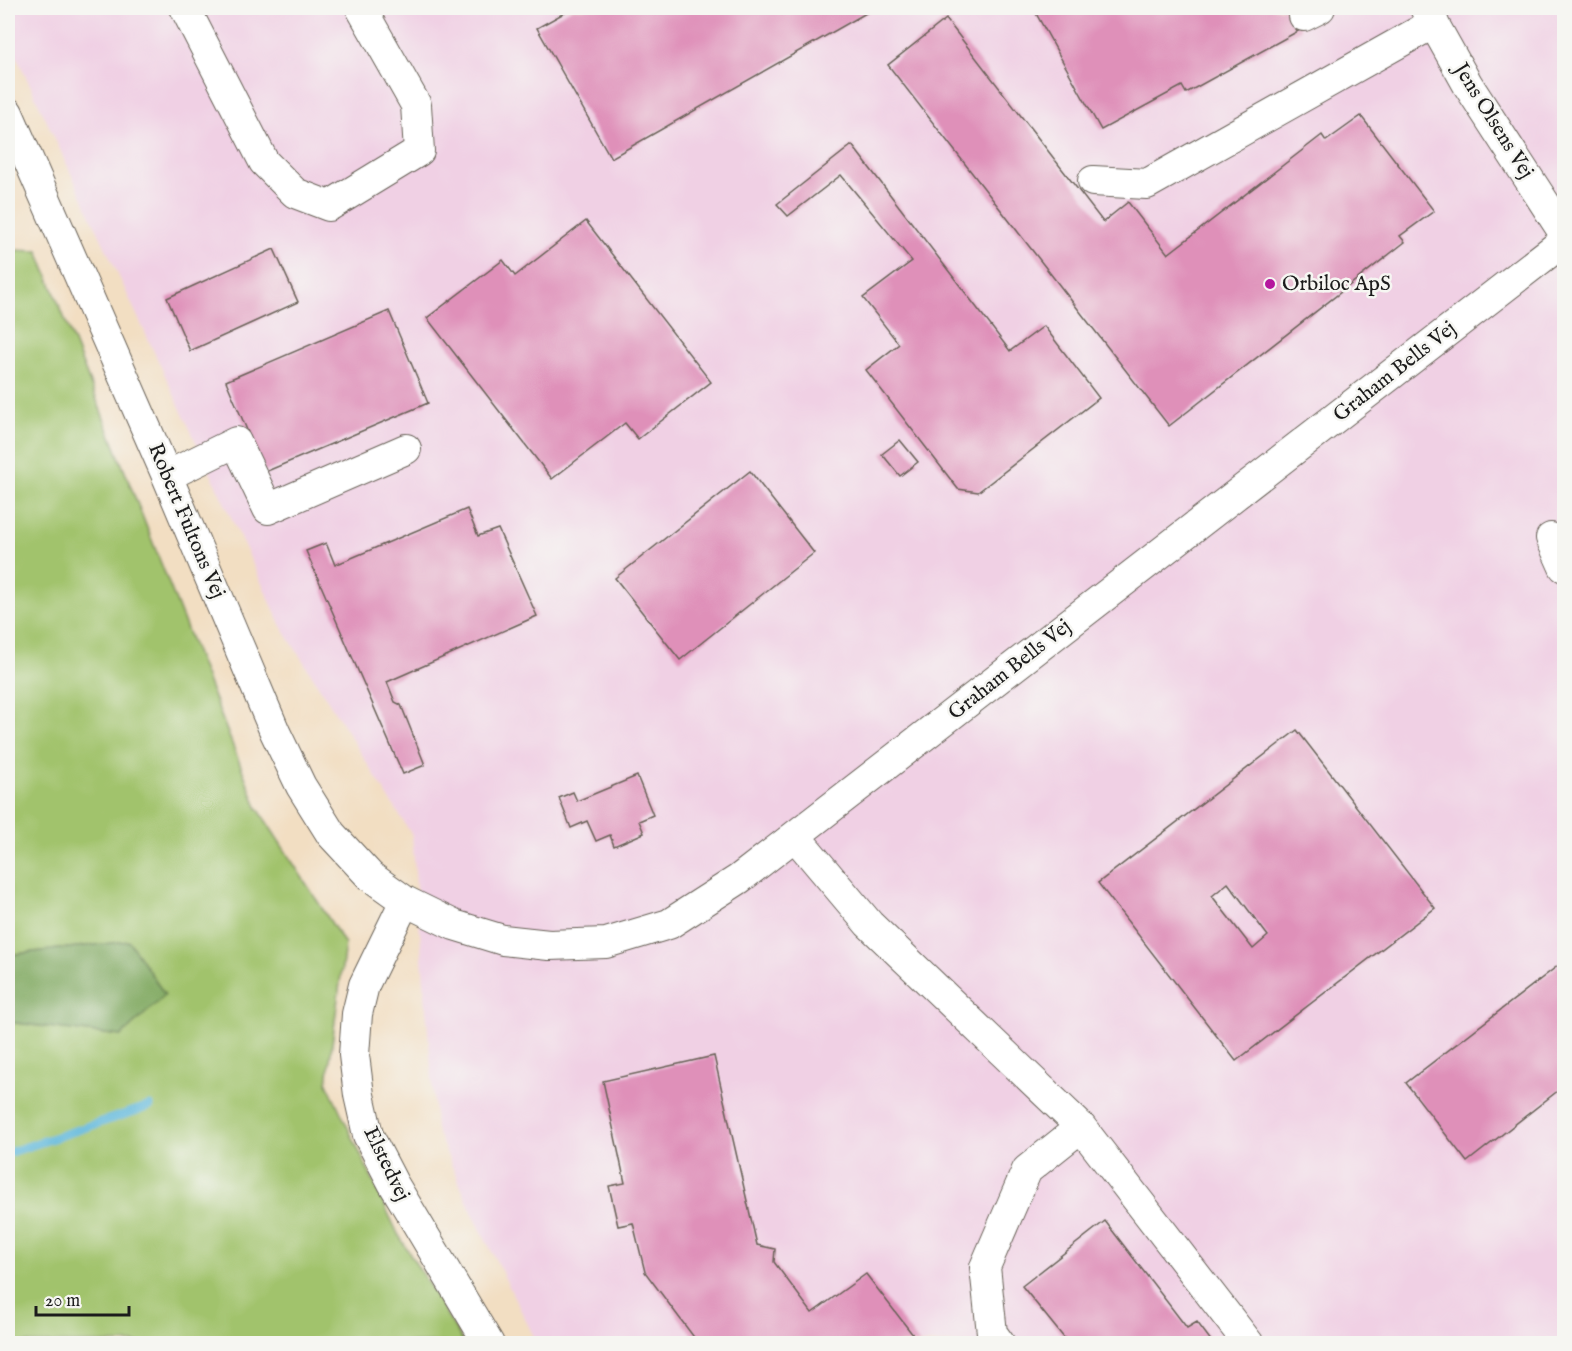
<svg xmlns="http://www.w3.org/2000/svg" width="1572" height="1351" viewBox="0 0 1572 1351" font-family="'IM FELL English',serif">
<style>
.built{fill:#f0d0e4}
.green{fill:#a1c36c;stroke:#5e7044;stroke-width:1.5}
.forest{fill:#80a960;stroke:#4e623e;stroke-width:1.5}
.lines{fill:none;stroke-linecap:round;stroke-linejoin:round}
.stream{stroke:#5eb8db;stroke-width:9}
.building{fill:#df90b9;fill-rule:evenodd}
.minor-casing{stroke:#676056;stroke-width:32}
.minor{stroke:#fff;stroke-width:30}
.poi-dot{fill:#b5179e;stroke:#f6f6f2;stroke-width:2}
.labels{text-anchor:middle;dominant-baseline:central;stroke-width:5;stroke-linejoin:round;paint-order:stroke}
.street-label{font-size:21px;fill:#1c1c1c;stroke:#f6f6f2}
.poi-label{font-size:21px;fill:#1c1c1c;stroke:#f6f6f2;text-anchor:start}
</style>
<rect width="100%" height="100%" fill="#f6f6f2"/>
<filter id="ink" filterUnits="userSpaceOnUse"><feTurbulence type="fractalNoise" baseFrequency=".0167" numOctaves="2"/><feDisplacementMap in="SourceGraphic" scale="12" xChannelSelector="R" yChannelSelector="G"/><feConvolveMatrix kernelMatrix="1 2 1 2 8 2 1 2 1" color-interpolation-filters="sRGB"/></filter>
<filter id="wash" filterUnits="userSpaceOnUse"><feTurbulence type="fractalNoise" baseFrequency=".008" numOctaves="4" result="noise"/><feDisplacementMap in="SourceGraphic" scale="24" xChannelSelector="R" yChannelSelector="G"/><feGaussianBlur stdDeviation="1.35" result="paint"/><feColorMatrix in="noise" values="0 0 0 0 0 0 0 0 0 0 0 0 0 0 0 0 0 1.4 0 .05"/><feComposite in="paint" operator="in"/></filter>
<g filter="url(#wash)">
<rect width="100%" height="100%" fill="#f2dec2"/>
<!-- built -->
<path class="built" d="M8,8H1564V1341L1561,1344L537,1343L470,1208L436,1129L412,835L283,629L8,38Z"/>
<!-- green -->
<path class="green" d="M8,245L10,250L38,251L257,807L345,944L327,1083L398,1234L464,1343H8V1022L121,1036L128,941L8,955Z"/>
<!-- forest -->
<path class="forest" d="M129,941L165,995L121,1036L8,1022V955Z"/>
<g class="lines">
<!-- stream -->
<path class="stream" d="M8,1153L150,1106"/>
</g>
<g id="blocks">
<!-- building -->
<path class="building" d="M573,8H875L611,158L537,28Z
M1033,8H1299L1300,30L1186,93L1182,86L1101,130Z
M946,19L1103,222L1128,202L1168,254L1322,135L1326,141L1361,116L1434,211L1400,236L1405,242L1169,426L888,65Z
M852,145L1010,351L1044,326L1099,398L978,492L958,489L866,370L899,344L863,298L912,261L841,175L788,216L777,204Z
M586,221L711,382L638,439L625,423L552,479L427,318L503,260L515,276Z
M274,249L298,302L190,351L167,298Z
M389,311L428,403L265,472L226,381Z
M900,440L918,462L900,476L882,454Z
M750,471L814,553L680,660L615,578Z
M467,509L478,536L498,529L537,616L387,682L395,702L401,705L425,765L403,774L306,551L326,543L335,565Z
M1297,730L1435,908L1236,1061L1098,883ZM1228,883L1268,936L1253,949L1212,896Z
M637,776L653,815L639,821L644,833L614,846L610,835L596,841L587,821L571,828L559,798L573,792L577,801Z
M1564,961V1086L1467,1162L1406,1083Z
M714,1056L757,1245L775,1249L774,1262L812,1313L866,1274L920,1344H699L645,1272L633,1223L618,1226L609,1186L625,1183L603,1081Z
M1105,1221L1187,1328L1197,1322L1212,1342L1069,1344L1022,1286Z"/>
</g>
</g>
<g filter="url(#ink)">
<use href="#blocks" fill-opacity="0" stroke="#676056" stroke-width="1.5"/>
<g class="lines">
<!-- minor casing -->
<g class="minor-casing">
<path id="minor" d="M185,8L264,162L295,193L329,206L419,151L416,105L361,8
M1425,8L1468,85L1564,233
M1304,16L1320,8
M8,113L167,476L275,732L301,786L331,834L370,876L405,901L454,925L503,940L549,945L606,943L669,924L739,879L1564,241
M1093,181L1147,184L1434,23
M167,476L236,442L268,509L406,449
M1551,538L1564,567
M795,836L869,924L1081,1127L1249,1344
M405,901L364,985L357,1014L354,1055L359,1095L368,1135L393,1183L489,1344
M1000,1344L992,1333L985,1267L1027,1170L1081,1127"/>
</g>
<!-- minor -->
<use href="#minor" class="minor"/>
</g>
</g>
<!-- markers -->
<circle class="poi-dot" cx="1270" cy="284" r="6"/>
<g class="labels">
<!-- street labels -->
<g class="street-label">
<text transform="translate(1493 121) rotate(58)">Jens Olsens Vej</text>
<text transform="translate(1395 372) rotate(-38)">Graham Bells Vej</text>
<text transform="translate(186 521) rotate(67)">Robert Fultons Vej</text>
<text transform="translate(1010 670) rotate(-38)">Graham Bells Vej</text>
<text transform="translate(386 1164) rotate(64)">Elstedvej</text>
</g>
<!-- poi labels -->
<g class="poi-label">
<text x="1282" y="284">Orbiloc ApS</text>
</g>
</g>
<!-- margin -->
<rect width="1572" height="1351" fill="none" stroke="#f6f6f2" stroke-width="30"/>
<!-- scale -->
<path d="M36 1306v9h93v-9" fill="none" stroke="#1c1c1c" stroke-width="3"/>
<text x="45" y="1306" font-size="18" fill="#1c1c1c" stroke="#f6f6f2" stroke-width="4.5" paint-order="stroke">20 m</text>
</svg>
